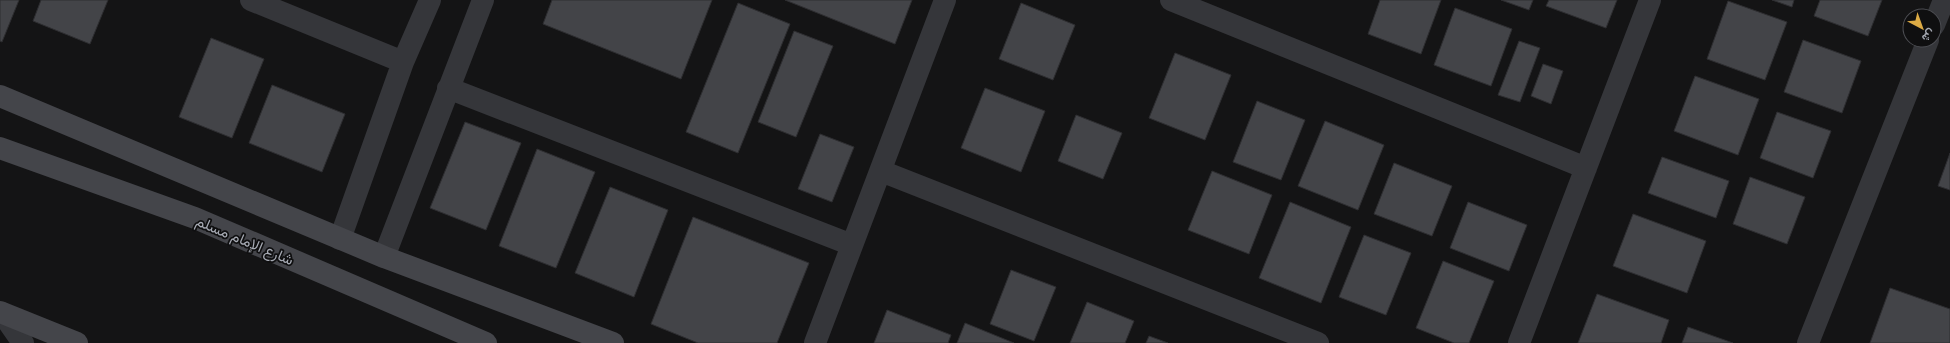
<svg xmlns="http://www.w3.org/2000/svg" width="1950" height="343" viewBox="0 0 1950 343" font-family="'Titillium Web',Vazirmatn,sans-serif">
<style>
.building{fill:#434448;stroke:#2e2e31}
.lines{fill:none;stroke-linecap:round;stroke-linejoin:round}
.street{stroke:#35363a;stroke-width:22}
.secondary{stroke:#44454a;stroke-width:22}
.labels{text-anchor:middle;dominant-baseline:central;stroke-width:3.5;stroke-linejoin:round;paint-order:stroke}
.street-label{font-size:15px;fill:#a7abb4;stroke:#0f0f10}
</style>
<rect width="100%" height="100%" fill="#141415"/>
<!-- building -->
<path class="building" d="M0,0H19L2,42L0,41Z
M41,0H108L90,44L33,21Z
M552,0H712L681,79L543,24Z
M785,0H912L895,44Z
M1380,0H1441L1421,54L1368,34Z
M1501,0H1533L1529,10Z
M1549,0H1617L1606,28L1546,6Z
M1772,0H1794L1792,7Z
M1820,0H1882L1868,36L1814,16Z
M1728,1L1787,22L1765,80L1707,59Z
M738,3L790,24L738,153L686,132Z
M1021,3L1075,25L1053,80L999,59Z
M1455,8L1512,29L1491,86L1434,65Z
M794,31L833,46L796,137L758,122Z
M211,38L264,59L232,138L179,117Z
M1803,40L1861,61L1842,113L1784,92Z
M1519,41L1540,48L1520,102L1498,95Z
M1175,53L1231,75L1205,140L1149,118Z
M1543,64L1563,71L1551,104L1531,96Z
M1695,76L1759,99L1738,155L1674,131Z
M272,85L345,114L322,172L249,143Z
M985,88L1045,111L1021,172L961,148Z
M1257,101L1305,120L1281,180L1233,162Z
M1777,112L1831,131L1813,178L1760,158Z
M1076,115L1122,133L1103,179L1058,161Z
M1325,121L1384,145L1358,210L1298,186Z
M465,122L521,143L486,230L430,208Z
M820,134L854,147L832,202L798,189Z
M537,149L595,172L556,268L499,246Z
M1950,153V190L1938,186Z
M1662,157L1729,181L1716,218L1648,193Z
M1394,163L1452,186L1432,236L1374,214Z
M1212,171L1272,195L1249,254L1188,230Z
M1750,177L1805,197L1787,244L1733,224Z
M610,187L668,210L634,297L575,273Z
M1290,202L1351,227L1321,303L1259,278Z
M1468,202L1527,225L1509,271L1450,248Z
M1633,214L1706,241L1687,293L1613,266Z
M693,217L809,263L777,343H698L651,324Z
M1364,235L1411,253L1386,315L1339,297Z
M1443,261L1494,281L1469,343H1454L1416,328Z
M1011,270L1056,287L1034,341L990,324Z
M1890,288L1950,309V343H1870Z
M1597,294L1669,320L1661,343H1578Z
M1087,302L1134,321L1125,343H1070Z
M887,310L951,335L948,343H874Z
M965,323L1014,343H957Z
M1688,327L1733,343H1682Z
M1149,336L1168,343H1146Z"/>
<g class="lines">
<!-- street -->
<path class="street" d="M251,0L403,62
M1171,0L1586,168
M1934,25L1944,0
M448,88L852,245
M881,171L1318,343
M340,239L403,62L430,0
M384,257L483,0
M2,313L23,343
M815,343L945,0
M1519,343L1650,0
M1808,343L1928,40"/>
<!-- secondary -->
<path class="secondary" d="M0,96L384,257L613,343
M0,148L195,218L486,343
M0,312L77,343"/>
</g>
<g class="labels">
<!-- street labels -->
<g class="street-label">
<text transform="translate(245 240) rotate(23)">شارع الإمام مسلم</text>
</g>
</g>
<!-- north arrow -->
<g transform="translate(1922 28) rotate(139)"><circle r="19" fill="#0f0f10" stroke="#4c4d52"/>
<path d="M0-3L7 15L0 10L-7 15Z" fill="#dcab45"/>
<text y="-6" font-size="11" font-weight="bold" text-anchor="middle" fill="#a7abb4">ش</text>
</g>
</svg>
